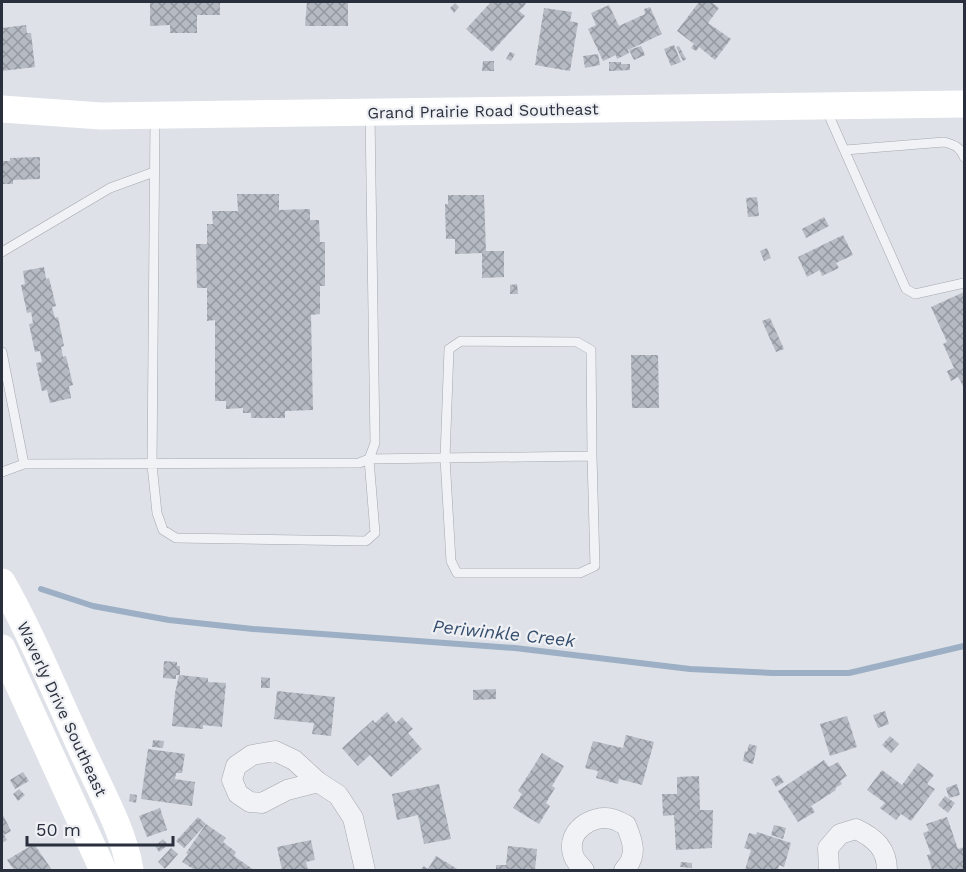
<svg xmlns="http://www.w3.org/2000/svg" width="966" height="872" viewBox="0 0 966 872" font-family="'Work Sans',sans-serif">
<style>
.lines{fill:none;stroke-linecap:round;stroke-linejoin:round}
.stream{stroke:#9cafc4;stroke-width:6}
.building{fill:url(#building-cross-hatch)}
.service-casing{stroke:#a4a8b0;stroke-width:10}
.minor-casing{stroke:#a4a8b0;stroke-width:21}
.service{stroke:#f1f2f5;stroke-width:9}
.minor{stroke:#f1f2f5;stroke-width:20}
.secondary{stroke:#fff;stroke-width:27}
.labels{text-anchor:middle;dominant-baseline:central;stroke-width:4.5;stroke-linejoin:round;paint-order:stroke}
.street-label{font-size:16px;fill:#292f3c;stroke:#eef0f4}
.water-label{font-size:18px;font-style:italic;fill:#364e6d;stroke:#eef0f4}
</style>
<defs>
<pattern id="building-cross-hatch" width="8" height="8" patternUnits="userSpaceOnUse" patternTransform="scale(1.5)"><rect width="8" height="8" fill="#b6bbc3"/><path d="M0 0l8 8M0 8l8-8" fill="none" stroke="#9498a0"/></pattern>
</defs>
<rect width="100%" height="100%" fill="#dee1e7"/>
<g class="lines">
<!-- stream -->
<path class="stream" d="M41,589L93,606L169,620L253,629L515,648L690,669L772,673H849L964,646"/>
</g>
<!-- building -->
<path class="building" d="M150,2H220V15H197V33H170V25L150,26Z
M307,2H348V26H305Z
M491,2H524L526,4L519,11L525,16L492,52L466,29Z
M699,2H711L719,8L708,23L731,39L715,60L699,47L696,51L691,48L694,44L677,31Z
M455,3L459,7L454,13L450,8Z
M609,5L619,26L645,14L644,9L650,7L662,34L628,50L629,53L617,59L616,55L603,61L588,29L596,25L591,13Z
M544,8L572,12L570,21L578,23L570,71L535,65Z
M26,25L27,33H31L35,67L2,71V28Z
M674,45L681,62L671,66L664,49Z
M641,46L645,55L634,60L629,50Z
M679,46L686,59L683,61L676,47Z
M510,52L515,54L511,61L506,59Z
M598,54L600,65L585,68L583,56Z
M483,61H494V71H482Z
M609,62H621V64H630V70L609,71Z
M40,157V179L13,180V184H2V161H10V158Z
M237,194H279V210L310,209V220H319L320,242H325V286H320V314L311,315L313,410L285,411V418H251V413H243V408L226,409V401H215V320L207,321V288H197L196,244H207V224H213L212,211H238Z
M448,195H484L486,251H504V277L482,278V253L455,254V239H446L445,204H448Z
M757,197L759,216L748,217L746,198Z
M824,217L829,226L806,238L802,229Z
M843,235L853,255L836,263L839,268L822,276L820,270L807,277L798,257Z
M767,248L771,258L764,261L760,251Z
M44,267L46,279L49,278L56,306L52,307L55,318L58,317L64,346L61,347L63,357L66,356L73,385L69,386L71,398L50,403L47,390L42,391L36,363L42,362L40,351L35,352L29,324L33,323L31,312L27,313L21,285L25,284L23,271Z
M517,284L518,294H510V285Z
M964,292V385L963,386L958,377L951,381L947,371L954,368L943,344L947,342L931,307Z
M770,318L784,349L776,352L762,321Z
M631,355H658L659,408H632Z
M164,661L177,662V666H180V675H176V679L163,678Z
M179,675L208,678V682L226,683L222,727L203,725V729L172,726L175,693Z
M261,677L270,678V688H261Z
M496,689V699L473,700V690Z
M277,691L335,697L331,736L312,734L314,723L274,719Z
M885,711L889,724L878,728L873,715Z
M387,712L396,723L402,717L413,729L408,733L422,749L391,777L370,755L358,766L342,748L373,720L375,723Z
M847,716L857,747L830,756L820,724Z
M626,735L654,742L642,785L619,779L618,784L596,778L598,771L585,768L593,741L623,748Z
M890,736L899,744L891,753L882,745Z
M153,740L164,741L163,748L152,747Z
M749,744L757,746L753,764L743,761L745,751L747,752Z
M148,749L185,754L182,773H176L175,779L195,782L192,806L141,799Z
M542,753L564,766L552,786L555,788L546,803L550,806L539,824L513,808L522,794L518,791Z
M824,760L829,767L838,762L847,776L840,781L842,784L835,788L836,790L811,806L815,812L798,822L778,791Z
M918,763L934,775L927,784L935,789L911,821L901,814L896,820L880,808L885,803L867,790L882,770L902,785Z
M23,772L29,781L15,789L10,780Z
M779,775L784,782L776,787L771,779Z
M699,776L700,810H713L712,848L676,850L674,815L663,816L662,794H677V777Z
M439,784L451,839L424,844L418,815L397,820L392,794Z
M957,784L960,795L949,798L946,788Z
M19,789L25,795L18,801L13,794Z
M130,794L137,795L136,803L129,801Z
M945,796L955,803L948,813L938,805Z
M160,808L167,830L147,837L139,816Z
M2,813L11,831L4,835L7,840L2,843Z
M198,817L206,824L184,848L176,841Z
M947,817L958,849L964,847V870H932L927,855L931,854L923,833L929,831L926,824Z
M206,824L226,838L223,842L236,852L234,856L254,870H195L182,862L188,854L186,853Z
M774,825L786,828L783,839L771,835Z
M757,832L791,843L784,867L779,865L778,870H745L751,850L744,848L749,833L756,835Z
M163,839L168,845L159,852L155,846Z
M311,840L315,860L306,862L308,870H282L277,847Z
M34,844L52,870H14L7,860Z
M508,846L537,849L535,870H496V865H506Z
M171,848L178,854L165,869L158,862Z
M436,856L459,870H420L424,866L428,869Z
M681,862L692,863V868L680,867Z"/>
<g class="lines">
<!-- service casing -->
<g class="service-casing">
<path id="service" d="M826,109L906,289L915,294L964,283
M155,118L152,465L157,513L163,530L176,538L366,541L375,533L369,459L592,456L591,350L577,342L461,341L449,349L445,458L451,561L457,573H580L595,566L592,456
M845,150L944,142C955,145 960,147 964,157
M2,252L110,188L154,172
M2,352L24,464
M2,472L24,464L359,463L369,459L375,443L370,115"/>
</g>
<!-- minor casing -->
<g class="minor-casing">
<path id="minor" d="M318,782L287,790L262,803L250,802L238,794L232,780L236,766L252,755L275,751L294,760L318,782L338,795L353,818L365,870
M584,870C580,866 574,860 573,854C566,831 592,814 612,819C617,820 621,823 626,825C633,842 638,856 624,870
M829,870L828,848L840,834L856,829C875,838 887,849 887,870"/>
</g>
<!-- service -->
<use href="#service" class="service"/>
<!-- minor -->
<use href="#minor" class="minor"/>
<!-- secondary -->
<path class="secondary" d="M2,109L101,116L964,104
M2,582C32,635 55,692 81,748C98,785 124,831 130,870
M2,648L103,870"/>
</g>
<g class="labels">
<!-- street labels -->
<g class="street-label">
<text transform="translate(483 111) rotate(-1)">Grand Prairie Road Southeast</text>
<text transform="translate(62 709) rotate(65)">Waverly Drive Southeast</text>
</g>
<!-- water labels -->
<g class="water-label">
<text transform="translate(504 633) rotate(6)">Periwinkle Creek</text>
</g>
</g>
<!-- border -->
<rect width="966" height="872" fill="none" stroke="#292f3c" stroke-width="6"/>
<!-- scale -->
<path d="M27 836v9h146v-9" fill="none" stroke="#292f3c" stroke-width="3"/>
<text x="36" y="836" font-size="18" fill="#292f3c" stroke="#eef0f4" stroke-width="4.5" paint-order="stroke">50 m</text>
</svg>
